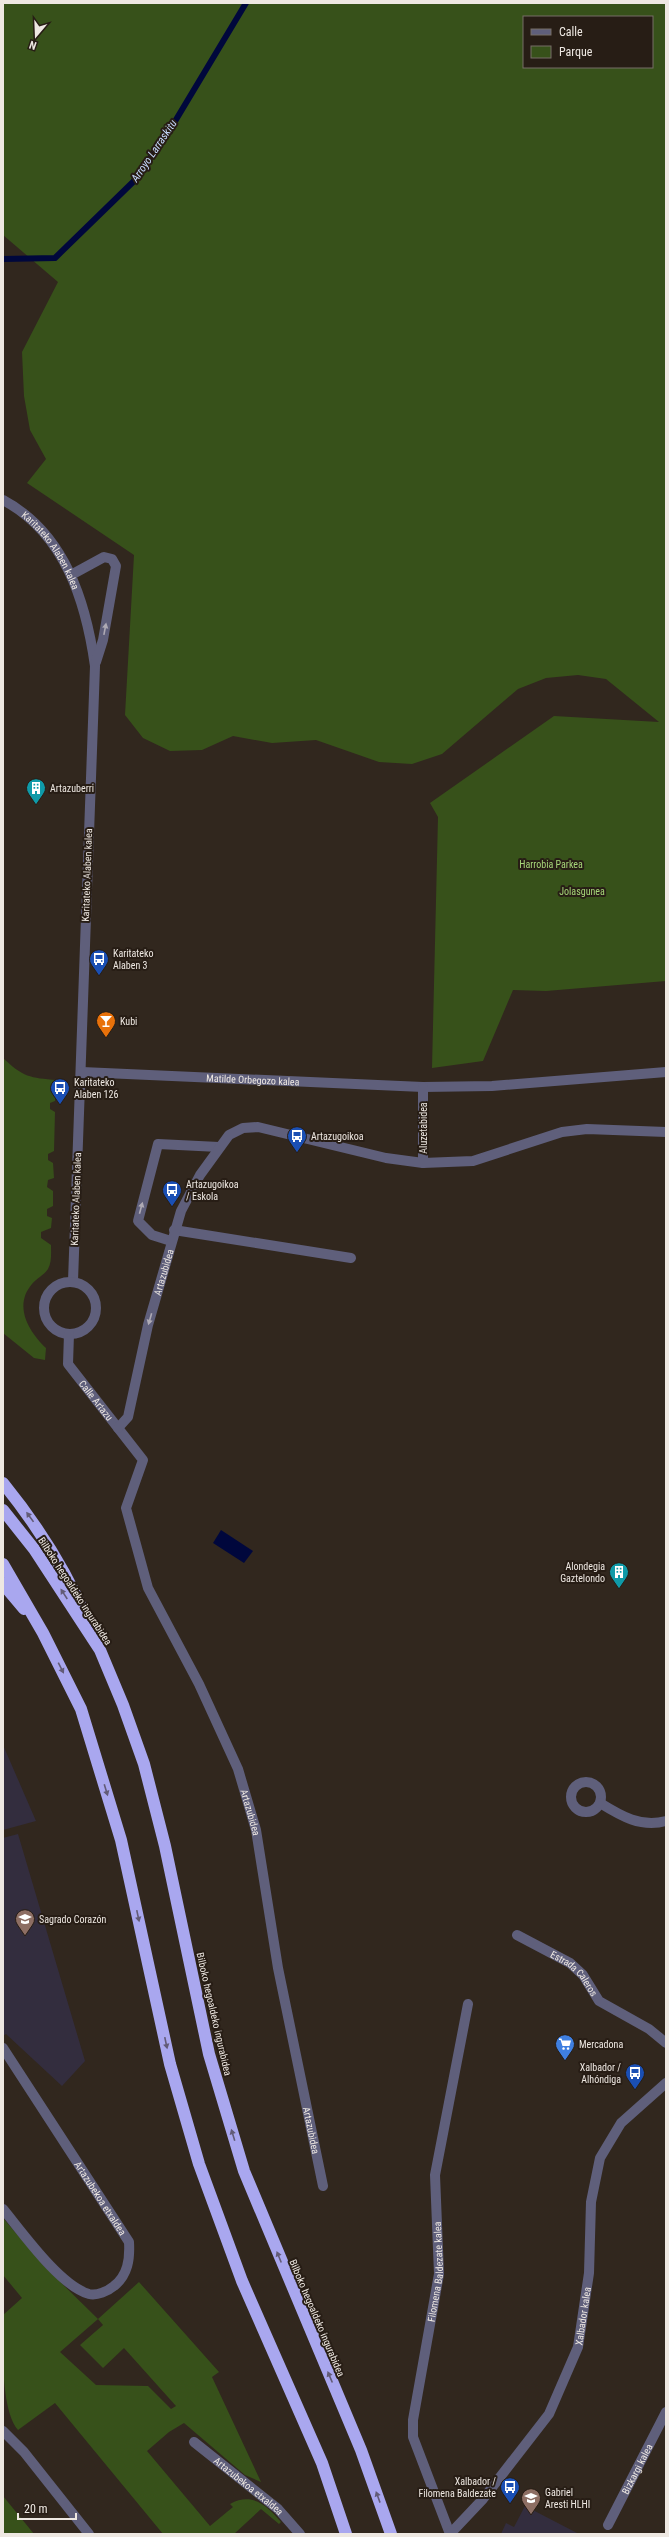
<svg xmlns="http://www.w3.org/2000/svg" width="669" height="2537" viewBox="0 0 669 2537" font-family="'Roboto Condensed',sans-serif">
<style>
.education{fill:#332d3e}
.green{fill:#37511a;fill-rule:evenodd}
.water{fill:#00073c}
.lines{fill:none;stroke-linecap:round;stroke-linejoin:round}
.stream{stroke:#00073c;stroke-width:6}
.minor{stroke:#5f5f7b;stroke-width:10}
.motorway{stroke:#a9a7ef;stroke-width:12}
.oneway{fill:#aeaab4}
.oneway2{fill:#625b77}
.labels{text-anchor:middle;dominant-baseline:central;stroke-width:4;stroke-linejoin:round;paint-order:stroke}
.street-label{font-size:10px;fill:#eee8e2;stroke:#271d15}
.poi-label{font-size:10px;fill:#eee8e2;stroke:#271d15;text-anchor:start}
.park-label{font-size:10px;fill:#a6d679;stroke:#271d15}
.water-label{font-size:11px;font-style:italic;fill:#c8dbfe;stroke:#271d15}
</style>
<rect width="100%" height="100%" fill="#31271e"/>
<!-- education -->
<path class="education" d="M3,1745L36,1821L3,1830Z
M18,1834L85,2061L62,2086L6,2034L3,2036V1838Z
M525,2506L579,2534H501L506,2523L514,2527Z"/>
<!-- green -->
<path class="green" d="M3,3H666V981L546,991L513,990L483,1061L432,1068L438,817L430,803L554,716L659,722L606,679L578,675L546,678L518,689L442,754L412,764L379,762L316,740L272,743L233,736L202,750L170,751L143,738L125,715L134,555L27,483L46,459L30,430L24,396L22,352L58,282L3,235ZM524,17H652V67H524Z
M3,1058C23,1077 30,1078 57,1080L55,1101L50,1103V1109L55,1112L54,1151L48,1154V1160L53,1163L54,1178L48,1180L47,1187L53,1191V1206L47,1209V1216L52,1218L51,1228L41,1232V1238L51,1245C51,1252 52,1262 48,1269C44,1275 37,1278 32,1284C13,1306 29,1332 46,1348L45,1360L34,1358L3,1333Z
M3,2218L44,2266L98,2319L139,2282L219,2372L212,2377L261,2482L245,2475L184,2423L169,2432L147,2451L210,2526L233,2507L230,2504C252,2492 267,2505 281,2522L279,2524L261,2509L234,2534H163L55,2403L18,2430C0,2409 3,2344 3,2315L22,2298L3,2275ZM98,2319L103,2325L80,2345L103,2368L124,2348L176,2406L171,2409L148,2386L96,2385L60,2352Z
M3,2496L34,2534H3Z"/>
<!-- water -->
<path class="water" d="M221,1530L253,1551L244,1563L213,1543Z"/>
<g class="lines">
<!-- stream -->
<path class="stream" d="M3,259L55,258L133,182L171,128L246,3"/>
<!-- minor -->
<g class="minor">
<path id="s1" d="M3,500C65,533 86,602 95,666L73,1281"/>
<path d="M71,575L104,557L112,559L116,566L103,640L96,662"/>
<path id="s2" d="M82,1072L423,1087L492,1086L666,1072"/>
<path d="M423,1163V1087"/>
<path d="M174,1230L351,1258"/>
<path d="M171,1241L152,1235L138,1221L158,1144L219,1147"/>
<circle cx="70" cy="1308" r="26"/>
<path id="s3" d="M69,1334L68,1364L143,1460L126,1508L148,1588L199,1684L238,1769L256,1830L278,1968L323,2186"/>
<path id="s4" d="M118,1428L128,1417L148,1325L181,1211L200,1175L229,1135L243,1128L258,1127L386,1158L423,1163L473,1161L562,1132L587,1129L666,1132"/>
<circle cx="586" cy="1797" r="15"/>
<path d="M600,1803C621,1816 641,1828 666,1821"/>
<path id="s5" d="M517,1935L570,1963L583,1975L599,2001L649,2029L666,2043"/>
<path id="s6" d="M3,2048L129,2242C130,2259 128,2275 114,2286C108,2291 97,2296 89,2294C60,2286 22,2232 3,2209"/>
<path d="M3,2431L24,2452L89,2534"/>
<path id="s7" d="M194,2442L278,2509L300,2534"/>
<path id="s8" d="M608,2525L666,2412"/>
<path id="s9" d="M450,2534L413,2437V2420L439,2274L435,2175L468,2004"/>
<path id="s10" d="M450,2534L483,2499L549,2414L578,2347L589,2273L591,2202L600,2158L621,2123L666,2083"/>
</g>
<!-- motorway -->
<path class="motorway" d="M3,1483C37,1525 65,1568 86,1618
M3,1510L34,1549L100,1650L123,1705L144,1764L165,1846L209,2054L244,2171L361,2450L391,2534
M3,1564L43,1633L81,1709L121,1840L170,2064L199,2164L242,2281L322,2463L346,2534
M3,1584L24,1609"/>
</g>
<!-- one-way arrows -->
<defs><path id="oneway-solid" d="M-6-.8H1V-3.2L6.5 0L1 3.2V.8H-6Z"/></defs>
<g class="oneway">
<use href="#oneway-solid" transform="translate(105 629) rotate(-79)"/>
<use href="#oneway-solid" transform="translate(141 1208) rotate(-75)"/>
<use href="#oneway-solid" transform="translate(150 1319) rotate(106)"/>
</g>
<g class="oneway2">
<use href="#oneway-solid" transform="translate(30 1517) rotate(-126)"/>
<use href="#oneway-solid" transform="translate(64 1594) rotate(-123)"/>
<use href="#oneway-solid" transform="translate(61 1668) rotate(63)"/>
<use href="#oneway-solid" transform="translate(106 1790) rotate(73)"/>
<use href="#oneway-solid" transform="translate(138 1916) rotate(78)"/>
<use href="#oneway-solid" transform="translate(166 2043) rotate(78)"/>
<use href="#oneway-solid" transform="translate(233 2135) rotate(-107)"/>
<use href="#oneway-solid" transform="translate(279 2257) rotate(-112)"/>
<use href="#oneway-solid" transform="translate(330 2377) rotate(-113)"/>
<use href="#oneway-solid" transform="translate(378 2497) rotate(-110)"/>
</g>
<!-- icons -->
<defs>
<g id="building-pin" transform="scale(1)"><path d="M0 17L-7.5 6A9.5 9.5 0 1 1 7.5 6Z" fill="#0f9aa8" stroke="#271d15"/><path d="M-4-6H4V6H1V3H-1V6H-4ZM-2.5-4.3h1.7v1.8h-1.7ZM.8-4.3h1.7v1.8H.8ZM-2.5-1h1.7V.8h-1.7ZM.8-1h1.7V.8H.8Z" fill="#fff"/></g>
<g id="bus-pin" transform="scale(1)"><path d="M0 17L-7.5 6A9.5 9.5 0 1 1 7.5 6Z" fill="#1a4fb4" stroke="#271d15"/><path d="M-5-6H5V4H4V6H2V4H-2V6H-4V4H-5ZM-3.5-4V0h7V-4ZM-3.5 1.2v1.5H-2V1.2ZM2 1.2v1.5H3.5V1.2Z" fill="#fff"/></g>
<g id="bar-pin" transform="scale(1)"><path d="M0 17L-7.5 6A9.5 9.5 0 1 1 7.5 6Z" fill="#e8710a" stroke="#271d15"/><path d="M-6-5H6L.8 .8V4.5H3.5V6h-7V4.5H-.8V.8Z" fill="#fff"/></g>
<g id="school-pin" transform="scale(1)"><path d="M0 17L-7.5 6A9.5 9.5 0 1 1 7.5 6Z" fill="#8d6e63" stroke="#271d15"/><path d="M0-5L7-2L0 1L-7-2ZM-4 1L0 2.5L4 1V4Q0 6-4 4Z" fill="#fff"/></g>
<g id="supermarket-pin" transform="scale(1)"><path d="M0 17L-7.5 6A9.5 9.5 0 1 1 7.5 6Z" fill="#3f7fe0" stroke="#271d15"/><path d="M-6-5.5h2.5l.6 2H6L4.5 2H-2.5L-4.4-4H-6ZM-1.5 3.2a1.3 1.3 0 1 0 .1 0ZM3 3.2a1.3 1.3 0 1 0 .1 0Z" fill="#fff"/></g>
</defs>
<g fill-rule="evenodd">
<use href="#building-pin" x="36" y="788"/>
<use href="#bus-pin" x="99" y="959"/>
<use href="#bar-pin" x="106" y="1021"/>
<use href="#bus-pin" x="60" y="1088"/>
<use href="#bus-pin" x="297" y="1136"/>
<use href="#bus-pin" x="172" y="1190"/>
<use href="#building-pin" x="619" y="1572"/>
<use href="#school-pin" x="25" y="1919"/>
<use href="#supermarket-pin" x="565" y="2044"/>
<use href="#bus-pin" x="635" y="2073"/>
<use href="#bus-pin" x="510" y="2487"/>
<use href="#school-pin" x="531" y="2498"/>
</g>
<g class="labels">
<!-- street labels -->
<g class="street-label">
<text stroke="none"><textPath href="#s1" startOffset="71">Karitateko Alaben kalea</textPath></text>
<text transform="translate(87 875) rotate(-88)">Karitateko Alaben kalea</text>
<text stroke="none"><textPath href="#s2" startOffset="171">Matilde Orbegozo kalea</textPath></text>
<text transform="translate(423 1128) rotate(-90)">Aluzetabidea</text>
<text transform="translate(76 1199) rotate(-88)">Karitateko Alaben kalea</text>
<text stroke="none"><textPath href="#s4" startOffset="164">Artazubidea</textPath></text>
<text stroke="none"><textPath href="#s3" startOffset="76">Calle Artazu</textPath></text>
<text transform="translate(75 1591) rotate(57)">Bilboko hegoaldeko ingurabidea</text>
<text stroke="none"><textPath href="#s3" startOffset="533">Artazubidea</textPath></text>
<text stroke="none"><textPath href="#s5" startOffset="70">Estrada Caleros</textPath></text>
<text transform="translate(214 2014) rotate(77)">Bilboko hegoaldeko ingurabidea</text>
<text stroke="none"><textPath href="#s3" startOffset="857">Artazubidea</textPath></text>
<text stroke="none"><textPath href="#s6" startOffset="179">Artazubekoa etxaldea</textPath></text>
<text stroke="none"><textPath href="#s9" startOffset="271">Filomena Baldezate kalea</textPath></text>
<text stroke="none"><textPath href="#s10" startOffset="260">Xalbador kalea</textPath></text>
<text transform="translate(317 2318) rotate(67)">Bilboko hegoaldeko ingurabidea</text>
<text stroke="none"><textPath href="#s8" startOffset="63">Bizkargi kalea</textPath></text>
<text stroke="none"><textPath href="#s7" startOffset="70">Artazubekoa etxaldea</textPath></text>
</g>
<!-- poi labels -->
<g class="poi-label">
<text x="50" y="788">Artazuberri</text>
<text x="113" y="953">Karitateko<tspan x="113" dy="12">Alaben 3</tspan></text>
<text x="120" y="1021">Kubi</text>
<text x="74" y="1082">Karitateko<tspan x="74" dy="12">Alaben 126</tspan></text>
<text x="311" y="1136">Artazugoikoa</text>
<text x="186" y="1184">Artazugoikoa<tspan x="186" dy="12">/ Eskola</tspan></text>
<text x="605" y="1566" text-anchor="end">Alondegia<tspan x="605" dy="12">Gaztelondo</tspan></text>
<text x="39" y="1919">Sagrado Corazón</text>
<text x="579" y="2044">Mercadona</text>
<text x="621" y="2067" text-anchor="end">Xalbador /<tspan x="621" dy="12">Alhóndiga</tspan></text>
<text x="496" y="2481" text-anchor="end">Xalbador /<tspan x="496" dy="12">Filomena Baldezate</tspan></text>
<text x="545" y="2492">Gabriel<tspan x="545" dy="12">Aresti HLHI</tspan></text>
</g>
<!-- park labels -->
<g class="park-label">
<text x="551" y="864">Harrobia Parkea</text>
<text x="582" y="891">Jolasgunea</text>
</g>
<!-- water labels -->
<g class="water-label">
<text transform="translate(154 151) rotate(-56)">Arroyo Larraskitu</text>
</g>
</g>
<!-- border -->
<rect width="669" height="2537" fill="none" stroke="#eee8e2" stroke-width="8"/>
<!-- legend -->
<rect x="523" y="16" width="130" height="52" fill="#271d15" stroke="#776e67"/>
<rect x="531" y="29" width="20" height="6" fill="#5f5f7b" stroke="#776e67"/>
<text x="559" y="36" font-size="12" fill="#eee8e2">Calle</text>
<rect x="531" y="46" width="20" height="12" fill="#37511a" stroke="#776e67"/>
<text x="559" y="56" font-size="12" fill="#eee8e2">Parque</text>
<!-- north arrow -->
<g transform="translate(36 36) rotate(199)" stroke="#271d15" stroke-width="3" paint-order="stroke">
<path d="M0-3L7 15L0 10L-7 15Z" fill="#eee8e2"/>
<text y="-6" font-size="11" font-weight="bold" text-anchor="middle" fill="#eee8e2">N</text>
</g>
<!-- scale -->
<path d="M18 2513v6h58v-6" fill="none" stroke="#eee8e2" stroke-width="2"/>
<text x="24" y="2513" font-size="12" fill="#eee8e2" stroke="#271d15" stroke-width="3" paint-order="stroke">20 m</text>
</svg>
